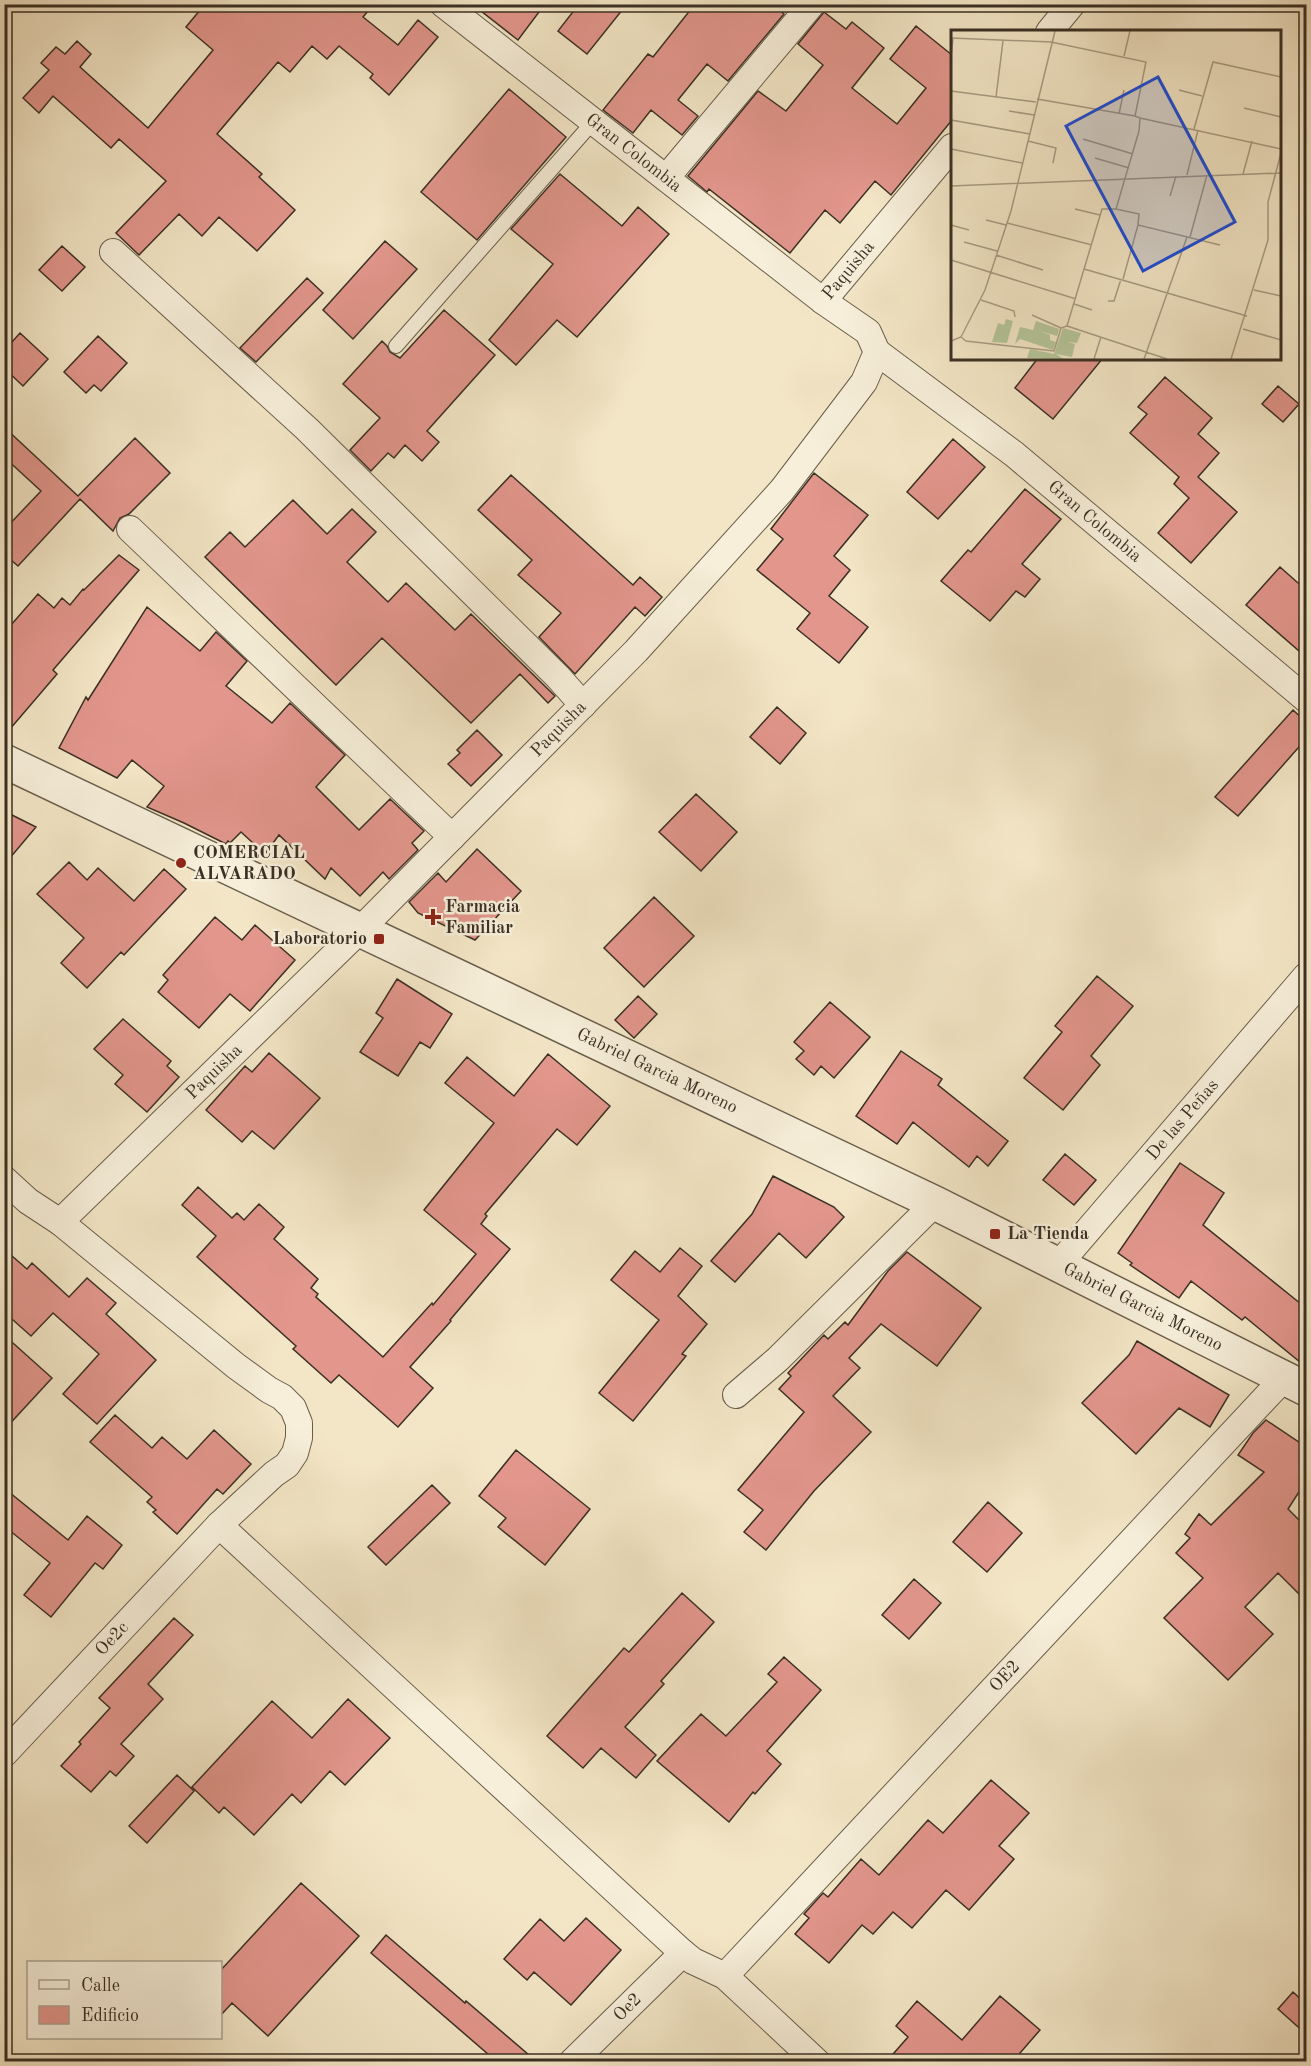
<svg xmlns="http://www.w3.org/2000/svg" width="1311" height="2066" viewBox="0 0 1311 2066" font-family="'Old Standard TT',serif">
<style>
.building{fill:#e2968c;stroke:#3b3024;stroke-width:1.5}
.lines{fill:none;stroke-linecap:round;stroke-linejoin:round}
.service-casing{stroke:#695e4c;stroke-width:16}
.minor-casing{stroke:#695e4c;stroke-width:28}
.tertiary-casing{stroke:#695e4c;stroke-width:36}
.service{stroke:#f7efda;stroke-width:14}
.minor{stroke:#f7efda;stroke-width:26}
.tertiary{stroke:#f7efda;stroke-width:33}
.poi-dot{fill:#8f2418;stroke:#f7efda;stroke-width:2}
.labels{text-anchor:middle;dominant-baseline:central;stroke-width:5;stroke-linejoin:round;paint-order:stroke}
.street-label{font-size:18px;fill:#3b3024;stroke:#f7efda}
.poi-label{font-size:18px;font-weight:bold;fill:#3b3024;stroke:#f7efda;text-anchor:start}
.inset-road{fill:none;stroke:#a99d85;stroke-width:1.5}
.view{fill:#1d4ed8;fill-opacity:0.15;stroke:#1d4ed8;stroke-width:3}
.inset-edge{fill:none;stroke:#3b3024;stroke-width:3}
</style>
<rect width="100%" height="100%" fill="#f3e6c6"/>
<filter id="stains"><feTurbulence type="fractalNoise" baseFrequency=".00333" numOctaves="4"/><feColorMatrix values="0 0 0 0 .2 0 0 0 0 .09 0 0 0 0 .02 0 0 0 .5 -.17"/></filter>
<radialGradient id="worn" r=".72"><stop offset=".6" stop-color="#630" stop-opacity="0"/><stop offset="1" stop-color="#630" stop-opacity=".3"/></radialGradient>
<!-- building -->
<path class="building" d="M205,4H374L363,17L398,45L418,20L438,37L389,95L370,78L373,74L339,46L327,59L312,46L290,72L278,62L217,134L262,174L259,177L295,210L257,251L219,217L202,236L179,214L139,255L116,233L166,181L119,139L111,148L53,96L39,113L23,98L49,70L41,63L56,47L65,54L77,41L91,54L80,67L148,128L213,50L186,27Z
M472,4H545L518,40Z
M579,4H627L587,54L558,31Z
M695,4H773L784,14L728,81L707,64L678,100L698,116L682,135L651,110L633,133L603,110L648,54L653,57Z
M824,12L846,29L852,22L884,48L852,88L897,124L926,88L890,59L916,26L952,55V120L891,195L875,181L840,223L825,210L790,253L709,189L707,192L688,176L758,91L786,111L823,65L798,44Z
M509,89L566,137L477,240L421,192Z
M560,174L622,226L638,207L669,234L577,337L557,320L516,365L489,340L553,264L511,229Z
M385,241L417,269L353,339L323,310Z
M62,246L85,267L62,291L39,270Z
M307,278L323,293L256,362L240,348Z
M444,310L495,355L427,431L439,442L422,461L405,445L394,458L388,453L371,471L350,450L380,418L343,384L382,341L387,346L390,352L400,358Z
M20,333L48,359L23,386L4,368V351Z
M98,336L127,363L101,391L94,385L86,393L64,372Z
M1038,358H1103L1053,419L1015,388Z
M1165,377L1212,418L1198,434L1219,453L1198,477L1237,512L1191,563L1158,533L1189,498L1174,484L1179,477L1130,433L1147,414L1138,407Z
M1278,386L1299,404L1283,422L1262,404Z
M4,427L78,496L135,438L170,473L129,514L120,518L113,531L80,499L18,566L4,554V530L41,491L4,457Z
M953,439L985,467L938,519L907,492Z
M814,473L868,515L834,556L850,570L829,596L868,627L839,663L797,629L810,613L757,570L783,539L771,529Z
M511,475L633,585L640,577L662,597L645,616L635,607L575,674L539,637L561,613L518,575L532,560L478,510Z
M1025,489L1061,519L1022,564L1040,579L1025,597L1016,591L990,621L941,581L968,550L971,552Z
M293,500L327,534L352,509L376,532L347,562L388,602L406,583L455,630L471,614L555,696L548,703L520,674L471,723L382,638L336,685L205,557L230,532L245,547Z
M119,555L139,570L53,670L57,674L4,736V633L38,594L54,608L62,598L70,605L83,589L84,590Z
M1280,567L1306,590V657L1246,605Z
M147,607L200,651L216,632L247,661L226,686L272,723L290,703L345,755L316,787L359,830L390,799L424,831L412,843L418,850L389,879L383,872L360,896L331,868L325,879L279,835L265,854L241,832L230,843L228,841L226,844L184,823L147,807L164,786L132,760L117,778L59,748L86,697L88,700Z
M777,707L806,733L780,764L750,737Z
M1293,710L1306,722V739L1238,816L1215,797Z
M477,730L502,755L471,786L448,764L460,753L457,750Z
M696,794L737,832L701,871L659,832Z
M4,811L36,827L4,865Z
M477,849L521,891L475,940L418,913L409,902L438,873L446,882Z
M69,862L87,880L98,868L134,901L164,869L186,889L124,955L121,952L87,988L61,963L84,938L37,894Z
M654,897L694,936L644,987L604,948Z
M215,917L242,940L255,925L295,960L250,1011L230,994L199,1028L158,992L168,980L163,975Z
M1097,976L1133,1006L1091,1056L1100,1065L1063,1110L1024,1078L1062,1032L1055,1026Z
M397,979L452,1014L430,1048L420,1042L398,1076L360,1052L383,1018L376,1013Z
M638,996L657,1014L634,1038L615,1020Z
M830,1002L870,1037L834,1078L821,1066L814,1075L796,1059L804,1051L794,1042Z
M123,1019L171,1061L167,1066L179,1077L147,1112L115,1084L123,1075L94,1049Z
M901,1051L942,1079L938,1085L1008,1141L988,1166L977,1156L969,1167L913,1122L897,1144L856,1116Z
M269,1053L320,1098L274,1149L252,1131L242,1142L206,1110L245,1066L252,1072Z
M548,1054L610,1106L577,1145L557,1129L485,1214L487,1216L481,1224L510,1249L450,1320L451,1321L410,1367L433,1388L398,1427L339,1375L331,1383L293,1349L296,1346L197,1257L216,1236L182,1205L198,1187L232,1218L237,1213L244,1220L259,1204L284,1227L274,1239L318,1279L311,1288L318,1294L316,1297L383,1357L432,1303L433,1305L476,1254L424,1210L494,1123L445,1083L467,1057L514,1096Z
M1065,1154L1096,1180L1074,1205L1043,1180Z
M1180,1163L1224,1193L1203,1225L1306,1308V1367L1245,1317L1242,1320L1191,1281L1179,1298L1130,1265L1132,1263L1118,1253Z
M773,1176L834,1207L844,1217L806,1258L779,1233L735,1282L711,1261L752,1214Z
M680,1248L702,1266L678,1296L707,1324L682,1354L686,1356L633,1421L599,1393L659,1320L611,1280L635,1251L660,1272Z
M4,1249L27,1269L32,1263L69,1297L87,1278L116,1303L106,1314L156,1360L97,1424L63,1394L99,1354L53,1313L31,1336L4,1312Z
M907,1252L981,1308L937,1366L881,1324L849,1358L860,1368L833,1396L871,1432L814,1491L766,1550L744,1532L763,1510L738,1490L804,1412L779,1389L791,1376L788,1373L824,1335L828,1339L845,1322L848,1325L888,1271Z
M4,1335L52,1378L4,1430Z
M1137,1341L1229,1395L1210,1427L1179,1408L1136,1454L1082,1403L1129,1355Z
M115,1415L152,1448L162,1437L187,1459L214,1430L251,1464L223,1494L217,1489L177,1534L153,1512L156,1510L147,1502L152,1497L90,1442Z
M1266,1420L1306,1447V1481L1288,1509L1306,1527V1601L1278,1573L1245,1607L1273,1634L1228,1680L1164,1618L1203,1578L1176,1553L1190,1538L1185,1534L1199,1514L1211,1525L1264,1472L1238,1455L1253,1433Z
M516,1450L590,1509L545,1565L498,1527L506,1518L479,1496Z
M432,1485L450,1503L386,1565L368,1547Z
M4,1488L68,1540L87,1516L122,1545L103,1569L95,1563L51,1617L24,1595L50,1563L4,1526Z
M988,1502L1022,1533L987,1572L953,1542Z
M914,1579L941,1603L909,1639L882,1615Z
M682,1593L714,1622L661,1681L664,1684L625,1727L656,1755L636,1778L601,1748L583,1768L547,1736L624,1648L629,1652Z
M174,1618L193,1635L148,1684L163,1699L121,1744L134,1756L116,1776L110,1771L91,1792L61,1766L81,1744L79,1742L110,1708L99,1698Z
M784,1657L821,1690L767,1751L781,1764L755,1794L753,1792L729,1822L657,1761L701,1714L726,1736L777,1682L768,1674Z
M348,1699L390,1738L345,1785L330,1771L301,1803L292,1794L254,1835L224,1807L219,1813L192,1787L272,1701L312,1738Z
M177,1775L194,1791L147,1843L129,1826Z
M991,1780L1029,1813L999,1846L1014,1859L969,1910L946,1890L912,1928L893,1912L873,1934L862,1925L829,1963L795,1934L809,1918L804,1914L823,1893L828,1897L861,1859L879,1875L928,1820L943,1833Z
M301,1883L359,1936L268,2036L232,2003L220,2016V1971Z
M586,1918L621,1950L571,2005L534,1972L527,1980L504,1959L540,1919L564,1941Z
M386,1935L465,2003L466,2001L536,2061H496L371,1953Z
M1293,1992L1306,2004V2034L1278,2009Z
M1000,1996L1040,2030L1013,2061H887L908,2037L896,2026L917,2001L962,2040Z"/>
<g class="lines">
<!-- service casing -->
<g class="service-casing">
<path id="service" d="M396,346L593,122"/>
</g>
<!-- minor casing -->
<g class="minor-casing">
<g id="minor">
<path id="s1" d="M443,4L823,301"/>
<path d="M1049,32L1072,4"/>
<path d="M666,178L812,4"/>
<path d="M113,252L307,429L558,677L583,705"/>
<path id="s2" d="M877,352L1014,454L1306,699"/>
<path d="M130,529L452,837"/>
<path id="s3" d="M4,1179L28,1201L60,1222L359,931L636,651L782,490L864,382L877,352L868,332L823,301L952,147"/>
<path d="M60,1222L236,1366L269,1390L282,1397L293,1408L299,1423V1438L295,1453L287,1465L274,1474L219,1525L683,1953L693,1961L725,1976L817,2062"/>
<path id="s4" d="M1059,1264L1306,976"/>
<path d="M736,1395L778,1359L935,1203"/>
<path id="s5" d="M4,1754L219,1525"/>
<path id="s6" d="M725,1976L1284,1378"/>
<path id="s7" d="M572,2062L683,1953"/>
</g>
</g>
<!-- tertiary casing -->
<g class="tertiary-casing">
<g id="tertiary">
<path id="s8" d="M4,761L935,1203L1306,1389"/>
</g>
</g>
<!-- service -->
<use href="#service" class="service"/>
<!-- minor -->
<use href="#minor" class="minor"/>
<!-- tertiary -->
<use href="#tertiary" class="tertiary"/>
</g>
<!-- markers -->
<g class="poi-dot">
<circle cx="181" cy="863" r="6"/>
<path d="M430 908h6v6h6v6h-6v6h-6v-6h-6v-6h6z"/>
<rect x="373" y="933" width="12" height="12" rx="3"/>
<rect x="989" y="1228" width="12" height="12" rx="3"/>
</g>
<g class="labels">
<!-- street labels -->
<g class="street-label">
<text stroke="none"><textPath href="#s1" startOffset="242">Gran Colombia</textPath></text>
<text stroke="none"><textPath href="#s3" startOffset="1384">Paquisha</textPath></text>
<text stroke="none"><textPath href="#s2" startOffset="276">Gran Colombia</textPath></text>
<text stroke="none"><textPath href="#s3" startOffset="772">Paquisha</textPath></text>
<text stroke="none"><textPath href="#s8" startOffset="723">Gabriel Garcia Moreno</textPath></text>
<text stroke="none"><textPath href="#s3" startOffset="286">Paquisha</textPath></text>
<text stroke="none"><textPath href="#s4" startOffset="190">De las Peñas</textPath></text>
<text stroke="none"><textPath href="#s8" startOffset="1263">Gabriel Garcia Moreno</textPath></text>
<text stroke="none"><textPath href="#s5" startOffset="158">Oe2c</textPath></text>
<text stroke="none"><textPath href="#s6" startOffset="410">OE2</textPath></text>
<text stroke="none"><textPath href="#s7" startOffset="78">Oe2</textPath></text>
</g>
<!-- poi labels -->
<g class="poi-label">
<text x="193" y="853">COMERCIAL<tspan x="193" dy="21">ALVARADO</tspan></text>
<text x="445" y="907">Farmacia<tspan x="445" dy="21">Familiar</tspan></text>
<text x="367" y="939" text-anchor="end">Laboratorio</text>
<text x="1007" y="1234">La Tienda</text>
</g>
</g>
<!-- overview -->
<g transform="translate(951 30)">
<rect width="330" height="330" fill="#f3e6c6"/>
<path d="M55,289L62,291L56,313L41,312L47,293L53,295ZM85,291L108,299L106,306L88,301L99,305V310L105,312L102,320L69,309L64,314L69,297L82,300ZM112,298L130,303L126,313L117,312L124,314L121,327L105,324L113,329L76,328L79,319L103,324Z" fill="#b5c69a"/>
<path class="inset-road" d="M0,8L100,12L195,32L184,86L189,88L188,101L165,179H151L116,296L110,298L103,321L15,311L10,307M173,26L179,1M0,27L2,8M228,60L251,66M0,61L85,72M45,67L52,11M86,69L184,86M293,78L330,87M58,81L83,85M168,84L173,60M189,88L330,119M0,90L79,104M243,99L262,32L330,47M132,109L182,124M77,111L105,118L102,133M0,119L71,133M144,128L178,138M292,144L301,111M236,145L247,100M0,156L330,143M219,166L225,146M124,179L149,185M165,179L188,184L187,195L269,215M35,190L55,195M56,193L141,215M0,195L18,200M239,207L256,145M13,212L46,221M45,225L92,240M0,230L125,269M133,239L296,286M172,249L187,195M303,260L330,266M30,270L63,281L64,287M157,271H163L170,249M123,274L141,280M81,285L110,298M116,296L216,329M292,299L330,310M0,311L10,307L34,260L60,181L104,1M143,329L150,307M193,329L236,207M280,329L317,210V172L330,123"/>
<path class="view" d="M207,47L284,192L192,241L115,96Z"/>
<rect width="330" height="330" class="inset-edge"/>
</g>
<!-- margin -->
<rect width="1311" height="2066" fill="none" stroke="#f3e6c6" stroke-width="24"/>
<rect x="6" y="6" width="1299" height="2054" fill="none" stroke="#3b3024" stroke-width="3"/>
<rect x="12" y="12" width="1287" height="2042" fill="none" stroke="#3b3024" stroke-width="1.5"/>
<!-- legend -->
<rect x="27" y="1961" width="195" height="78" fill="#f7efda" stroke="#aca391" stroke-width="1.5"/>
<rect x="39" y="1980" width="30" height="9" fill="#f7efda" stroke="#aca391" stroke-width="1.5"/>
<text x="81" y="1991" font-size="18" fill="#3b3024">Calle</text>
<rect x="39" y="2006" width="30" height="18" fill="#e2968c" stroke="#aca391" stroke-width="1.5"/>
<text x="81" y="2021" font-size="18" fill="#3b3024">Edificio</text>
<rect width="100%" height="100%" filter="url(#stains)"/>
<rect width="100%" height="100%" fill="url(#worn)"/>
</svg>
